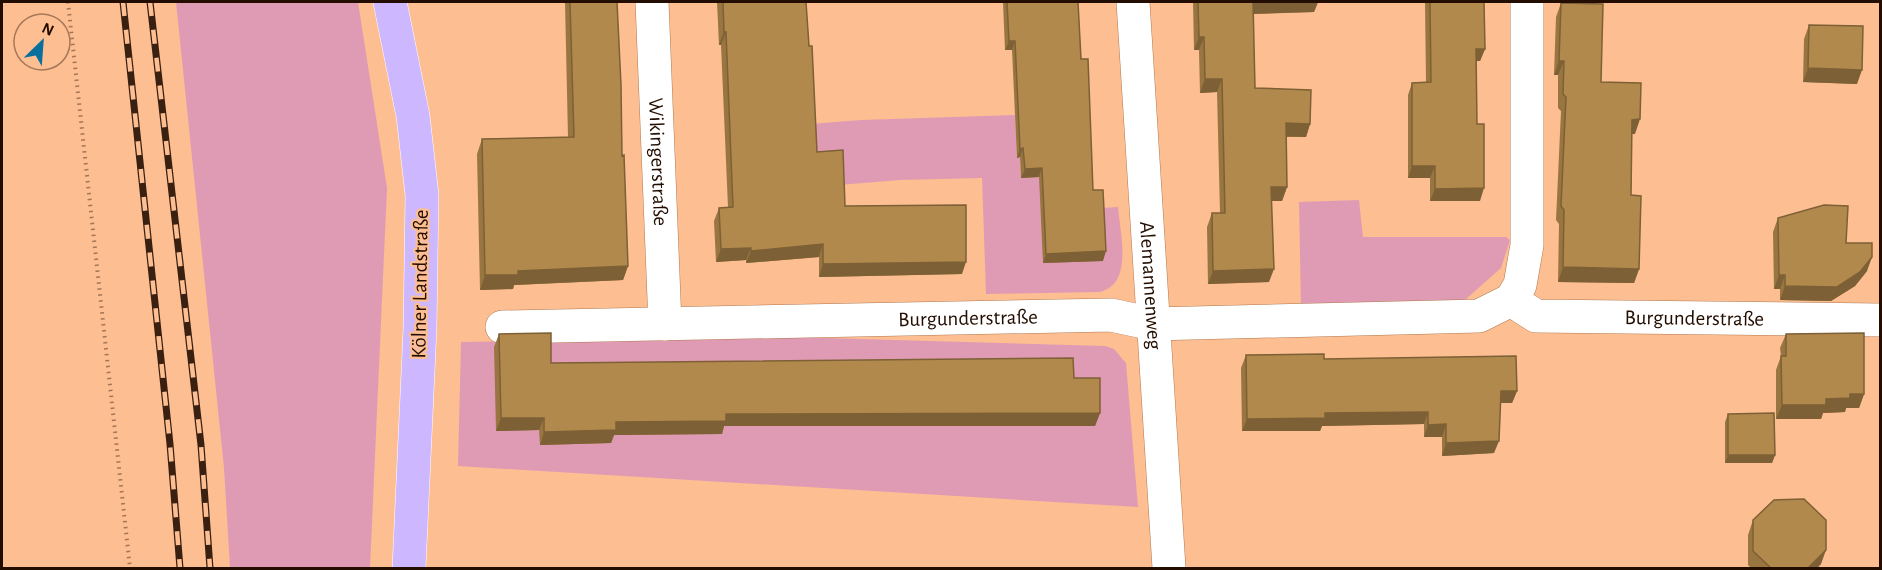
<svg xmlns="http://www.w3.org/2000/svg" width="1882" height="570" viewBox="0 0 1882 570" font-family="'Alegreya Sans',sans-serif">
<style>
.green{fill:#e09bb4}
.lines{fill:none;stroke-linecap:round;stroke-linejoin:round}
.minor-casing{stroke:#b2784e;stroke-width:34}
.major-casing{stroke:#fff;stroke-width:34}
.path{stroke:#a47656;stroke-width:4;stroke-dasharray:1.5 4.5;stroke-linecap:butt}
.minor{stroke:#fff;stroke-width:33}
.major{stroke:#cdb7ff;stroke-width:33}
.rail-casing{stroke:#3a2010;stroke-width:7}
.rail{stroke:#fdbe92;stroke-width:4.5;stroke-dasharray:14;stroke-linecap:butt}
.wall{fill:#997641}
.shaded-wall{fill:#7d6035}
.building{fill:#b2894c;stroke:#7d6035;stroke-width:1.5}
.labels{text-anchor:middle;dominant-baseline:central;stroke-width:4.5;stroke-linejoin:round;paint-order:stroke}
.street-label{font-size:21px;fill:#230d00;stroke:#fdbe92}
</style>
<rect width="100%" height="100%" fill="#fdbe92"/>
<!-- green -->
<path class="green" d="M176,2H358L387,188L370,568H230L224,468Z
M1015,115L1017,157H1020L1021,178L1039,177L1100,208L1118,207C1120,233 1134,285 1099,292L986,294L982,178L900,180L839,185L812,164L810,124L861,120Z
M1359,200L1363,237H1506L1510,240L1501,268L1465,300L1301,308L1299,202Z
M790,337L1105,346L1114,349L1126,363L1138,507L458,466L461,342Z"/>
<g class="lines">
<!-- minor casing -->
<g class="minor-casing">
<g id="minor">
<path id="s1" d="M652,2L665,324"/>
<path id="s2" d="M1133,2L1169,568"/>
<path id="s3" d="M1511,300L1536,316L1880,320"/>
<path id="s4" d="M502,327L1111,315L1153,324L1479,316L1511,300L1520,285L1527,245V2"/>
</g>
</g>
<!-- major casing -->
<g class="major-casing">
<path id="major" d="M390,2L413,116L422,195L420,328L409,568"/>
</g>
<!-- path -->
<path class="path" d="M68,2L130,568"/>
<!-- minor -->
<use href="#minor" class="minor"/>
<!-- major -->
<use href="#major" class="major"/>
<!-- rail casing -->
<g class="rail-casing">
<path id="rail" d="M123,2L170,444L180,568
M150,2L201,445L210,568"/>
</g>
<!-- rail -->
<use href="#rail" class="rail"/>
</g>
<!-- wall -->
<path class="wall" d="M565,2H617L622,156L628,266L623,280L514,285L513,289L480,290L477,154L482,139L568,137Z
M717,2H806L817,152L845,206L962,274L819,277V257L746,263V260L716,262L714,221L719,208L728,207L721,45H719Z
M1003,2H1078L1081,59L1093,190L1103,261L1043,263L1039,177L1021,178L1020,157L1017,158L1012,50H1005Z
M1193,2H1318L1314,12L1253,14L1255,88L1310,124L1306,137H1286L1287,187L1282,201H1271L1269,282L1208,284L1207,227L1212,213H1220L1217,92L1200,93L1199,50H1194Z
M1425,2H1484L1485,49L1480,61H1476L1477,124L1480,201H1430V178H1408V95L1412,83L1426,82Z
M1561,3L1601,82L1635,134H1632L1631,195L1639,269L1634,283L1558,282L1559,224L1556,220L1561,111L1558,108V75H1554L1556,17Z
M1809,25L1857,84L1803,82L1804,39Z
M1778,218L1846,243L1867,271L1855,286L1831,301L1780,300V289H1774L1773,232Z
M499,334L551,363L1074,378L1100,413L1095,426H724L722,434L614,435L611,443L540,445L539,430L496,431L494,347Z
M1786,334L1864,394L1859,408H1846L1845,412L1823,413L1821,419H1776V370L1781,356L1780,348Z
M1246,355L1324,359L1517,391L1512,403H1500L1494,453L1442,456V437H1424V424L1322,426L1320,431H1242L1241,368Z
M1728,414L1775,455L1772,463H1725V422Z
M1753,520L1821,564L1817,568H1751L1748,565V535Z"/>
<!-- shaded-wall -->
<path class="shaded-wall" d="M1253,2H1318L1314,12L1248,14Z
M724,32H726L721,45H719Z
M1199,37H1204L1199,50H1194Z
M1009,41H1015L1012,50H1005Z
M1476,49H1485L1480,61H1472Z
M1559,61H1564L1558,75H1554Z
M1808,68L1862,70L1857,84L1803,82Z
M1205,79H1222L1217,92L1200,93Z
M1640,119L1635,134H1627L1632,120Z
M1286,123L1310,124L1306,137L1281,136Z
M1023,148L1020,157L1017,158L1020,149Z
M1412,166H1435L1430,178H1408Z
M1042,168L1039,177L1021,178L1025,169Z
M1271,187H1287L1282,201H1266Z
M1484,188L1480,201H1430L1435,189Z
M823,244L819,257L746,263L751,251Z
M751,248L746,260L716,262L721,249Z
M1106,251L1103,261L1043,263L1046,254Z
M1872,257L1867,271L1855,286L1831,301L1780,300L1785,286Z
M966,262L962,274L819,277L823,264Z
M628,266L623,280L514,285L513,289L480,290L485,275L518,271Z
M1563,267L1639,269L1634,283L1558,282Z
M1274,269L1269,282L1208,284L1213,271Z
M1779,275H1785L1780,289H1774Z
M1501,391H1517L1512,403H1496Z
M1850,394H1864L1859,408H1846L1845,412L1823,413L1821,419H1776L1782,405L1826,399Z
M1428,412L1424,424L1322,426L1320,431H1242L1247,419L1325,413Z
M1100,413L1095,426H724L722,434L614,435L611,443L540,445L544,432L616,422L726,414Z
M501,418H544L539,430L496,431Z
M1446,424L1442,437H1424L1428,425Z
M1499,441L1494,453L1442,456L1446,443Z
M1728,455H1775L1772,463H1725Z
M1826,550L1821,564L1817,568H1808Z"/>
<!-- building -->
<path class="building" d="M570,2H617L621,85L622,156L624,155L628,266L518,271V275H485L482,139L574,137Z
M723,2H806L809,46H812L817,152L843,150L845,206L966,205V262L823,264V244L751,251V248L721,249L719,208L733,207L726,32H724Z
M1007,2H1078L1081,59H1088L1093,190H1103L1106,251L1046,254L1042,168L1025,169L1023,148L1020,149L1015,41H1009Z
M1198,2H1253L1255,88L1311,90L1310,124L1286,123L1287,187H1271L1274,269L1213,271L1212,213H1225L1222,79H1205L1204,37H1199Z
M1430,2H1484L1485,49H1476L1477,124H1484V188L1435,189V166H1412V83L1431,82Z
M1561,3L1603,4L1601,82L1641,83L1640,119L1632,120L1631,195L1641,196L1639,269L1563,267L1564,210L1561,206L1566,97L1563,94L1564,61H1559Z
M1809,25L1863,26L1862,70L1808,68Z
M1824,205L1848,206L1846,243H1872V257L1860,272L1837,287L1785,286V275H1779L1778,218Z
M551,333V363L1073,358L1074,378H1100V413L726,414V421L616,422V430L544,432V418H501L499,334Z
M1864,333V394H1850V398L1826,399V405H1782L1781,356H1786V334Z
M1324,354V359L1516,356L1517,391H1501L1499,441L1446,443V424L1428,425V412L1325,413V418L1247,419L1246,355Z
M1774,413L1775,455H1728V414Z
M1804,499L1826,520V550L1808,568H1771L1753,551V520L1774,500Z"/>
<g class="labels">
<!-- street labels -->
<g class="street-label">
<text stroke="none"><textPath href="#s1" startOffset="160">Wikingerstraße</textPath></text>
<text transform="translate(420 284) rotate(-89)">Kölner Landstraße</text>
<text stroke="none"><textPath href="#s2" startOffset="284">Alemannenweg</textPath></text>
<text stroke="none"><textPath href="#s4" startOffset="466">Burgunderstraße</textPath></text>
<text stroke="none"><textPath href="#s3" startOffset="188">Burgunderstraße</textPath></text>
</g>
</g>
<!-- border -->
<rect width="1882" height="570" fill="none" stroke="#230d00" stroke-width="6"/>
<!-- north arrow -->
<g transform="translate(42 42) rotate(25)"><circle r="28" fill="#fdbe92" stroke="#a67758" stroke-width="1.5"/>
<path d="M0-4.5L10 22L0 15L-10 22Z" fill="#09709d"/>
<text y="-9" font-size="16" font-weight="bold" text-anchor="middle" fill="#230d00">N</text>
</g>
</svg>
